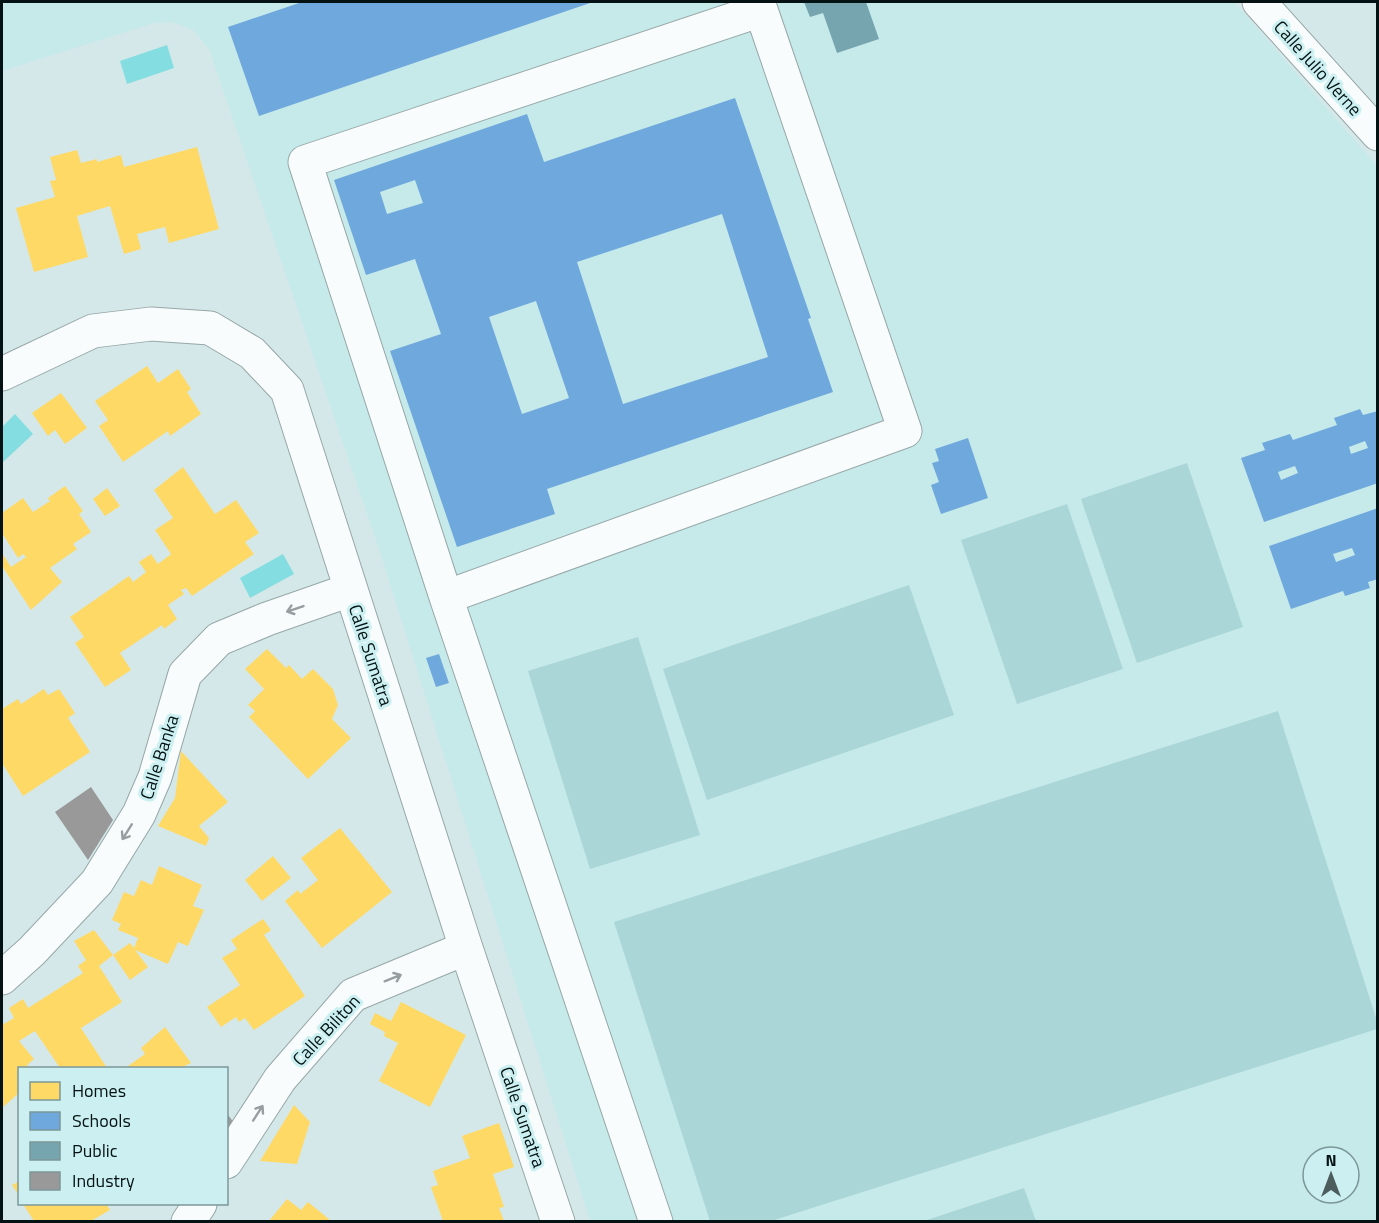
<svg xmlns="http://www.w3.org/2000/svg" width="1379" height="1223" viewBox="0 0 1379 1223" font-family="'Titillium Web',sans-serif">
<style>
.built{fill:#c6e9ea;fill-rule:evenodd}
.green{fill:#aad6d8}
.water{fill:#83dde1}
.homes{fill:#ffd966}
.schools{fill:#6fa8dc;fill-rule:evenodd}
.public{fill:#76a5af}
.industry{fill:#999}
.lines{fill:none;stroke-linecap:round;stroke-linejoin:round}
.minor-casing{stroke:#97a7a7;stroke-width:35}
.minor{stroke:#f9fcfc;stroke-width:33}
.oneway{stroke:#979e9f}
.labels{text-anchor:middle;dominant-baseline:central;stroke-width:6;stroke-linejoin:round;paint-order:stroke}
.street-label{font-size:18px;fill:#051213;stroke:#ccf0f1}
</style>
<rect width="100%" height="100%" fill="#d4e8e9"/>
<!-- built -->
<path class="built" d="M2,2H1234L1377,166V1221H590L380,552L209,49L194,31L184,26L171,22L154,23L2,71ZM1313,1157H1349V1193H1313Z"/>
<!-- green -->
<path class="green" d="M1187,463L1243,627L1137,663L1081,499Z
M1067,504L1123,669L1017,704L961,540Z
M909,585L954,715L707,800L663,669Z
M638,637L700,835L590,869L528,671Z
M1278,711L1377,1021V1029L771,1221H710L614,922Z
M1024,1188L1036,1221H924Z"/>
<!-- water -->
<path class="water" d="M167,45L174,68L127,84L120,61Z
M15,414L33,434L2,463V427Z
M283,554L294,574L250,598L240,578Z"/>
<!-- homes -->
<path class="homes" d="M197,147L219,229L169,243L165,227L137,234L141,249L124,254L110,206L77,216L88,257L34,272L16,208L55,197L50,181L56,180L50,157L77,150L81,163L97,159V162L121,155L124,167Z
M147,366L158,383L178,369L191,389L187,392L201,414L170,436L168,431L123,462L99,426L108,420L95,401Z
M61,393L87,428L65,444L55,430L48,436L32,413Z
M183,467L215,514L236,500L259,533L245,542L254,554L192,596L186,588L181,590L184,594L168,605L177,619L164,629L162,625L120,653L131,670L105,687L75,643L84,637L70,617L129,576L133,582L146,572L139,562L151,554L158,564L171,554L155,530L173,518L154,490Z
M65,486L83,511L79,514L91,532L73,544L77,549L50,568L62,582L31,610L2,566V553L11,567L26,557L23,554L18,558L2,533V513L23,498L33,512L50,501L48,498Z
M107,488L120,506L105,516L93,499Z
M267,649L286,668L289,665L302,679L313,669L333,689L338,705L332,719L351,738L308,779L249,717L255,711L248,705L264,689L245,669Z
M44,689L48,695L59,689L75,713L68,718L90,752L23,796L2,763V709L18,699L21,704Z
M181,751L228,802L199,826L209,838L206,846L158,826L175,798Z
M340,828L392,892L322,948L285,901L298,890L300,894L318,880L301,858Z
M273,856L291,878L262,901L245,880Z
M159,866L202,885L193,906L204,910L188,946L178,942L168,964L135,950L148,967L130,980L113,955L130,943L134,948L138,938L118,930L121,924L112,920L124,892L134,896L141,880L152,885Z
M263,919L271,930L264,935L305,996L254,1030L245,1018L239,1022L236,1017L221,1027L207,1007L240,985L222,958L237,949L231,940Z
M94,930L113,955L99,966L122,1002L81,1028L107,1068H60L35,1031L19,1041L34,1059L27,1065L30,1068H20V1092L2,1108V1021L4,1024L14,1018L9,1008L23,999L28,1008L83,973L78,966L86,960L74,941Z
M401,1002L466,1035L430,1107L379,1081L398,1043L384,1036L385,1032L370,1024L375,1013L391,1021Z
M165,1027L191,1063L180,1068H130L128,1066L145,1054L141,1048Z
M294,1105L310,1122L297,1164L260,1161Z
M499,1123L514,1167L493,1174L504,1207L499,1208L504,1221H443L431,1187L438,1185L433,1171L470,1158L462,1136Z
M20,1181V1197L12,1185Z
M287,1199L301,1210L308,1202L330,1220L269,1221Z
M23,1204H106L110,1210L91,1221H34Z"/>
<!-- schools -->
<path class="schools" d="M302,2H593L259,116L228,27Z
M735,98L811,318L808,319L833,392L547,489L555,514L457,547L390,351L441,334L415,259L366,275L334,180L527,114L544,162ZM415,180L423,203L387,214L380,192ZM722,214L768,357L623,404L577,262ZM536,301L569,398L522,414L489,317Z
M1360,409L1363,415L1378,411V483L1264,522L1241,458L1265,450L1262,443L1290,434L1293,440L1337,425L1334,418ZM1365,441L1368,448L1351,454L1349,447ZM1295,466L1298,473L1281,480L1278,472Z
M968,438L988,498L941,514L931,485L939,482L932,463L939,461L935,449Z
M1378,508V579L1368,582L1370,588L1345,596L1343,591L1291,609L1269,546ZM1352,548L1355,555L1336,562L1333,554Z
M439,654L449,683L436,687L426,658Z"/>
<!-- public -->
<path class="public" d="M804,2H866L879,39L837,53L823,13L810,17Z"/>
<!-- industry -->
<path class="industry" d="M91,787L113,820L88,860L55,812Z
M226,1112L234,1123L226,1135Z"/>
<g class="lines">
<!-- minor casing -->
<g class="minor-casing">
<path id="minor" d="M1259,2L1378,134
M2,374L93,331L151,324L210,328L252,353L287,390L466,948L558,1222
M446,597L305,162L761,10
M2,978L32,951L97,882L139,814L155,777L185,674L219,639L267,619L350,590
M226,1162L280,1079L353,995L466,948
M188,1222L200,1204
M656,1222L446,597L905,431L761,10L756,2"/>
</g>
<!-- minor -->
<use href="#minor" class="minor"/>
</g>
<!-- one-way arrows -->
<defs><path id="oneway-shaft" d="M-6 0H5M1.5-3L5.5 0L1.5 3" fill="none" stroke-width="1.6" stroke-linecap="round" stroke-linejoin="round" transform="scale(1.5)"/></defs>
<g class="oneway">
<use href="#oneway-shaft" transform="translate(295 609) rotate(161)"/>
<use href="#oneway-shaft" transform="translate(127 832) rotate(122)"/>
<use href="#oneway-shaft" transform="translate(393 978) rotate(-22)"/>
<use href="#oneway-shaft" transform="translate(258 1113) rotate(-57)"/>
</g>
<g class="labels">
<!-- street labels -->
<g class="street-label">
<text transform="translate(1318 68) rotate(48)">Calle Julio Verne</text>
<text transform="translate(371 655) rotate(72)">Calle Sumatra</text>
<text transform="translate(159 757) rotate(-72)">Calle Banka</text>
<text transform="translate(326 1030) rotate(-47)">Calle Biliton</text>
<text transform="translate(523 1117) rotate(71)">Calle Sumatra</text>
</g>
</g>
<!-- border -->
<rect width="1379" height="1223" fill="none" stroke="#051213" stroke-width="6"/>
<!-- legend -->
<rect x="18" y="1067" width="210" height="138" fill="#ccf0f1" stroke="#7c9798" stroke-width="1.5"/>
<rect x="30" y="1082" width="30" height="18" fill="#ffd966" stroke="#7c9798" stroke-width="1.5"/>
<text x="72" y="1097" font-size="18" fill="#051213">Homes</text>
<rect x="30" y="1112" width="30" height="18" fill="#6fa8dc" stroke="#7c9798" stroke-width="1.5"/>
<text x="72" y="1127" font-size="18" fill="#051213">Schools</text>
<rect x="30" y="1142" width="30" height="18" fill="#76a5af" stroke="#7c9798" stroke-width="1.5"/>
<text x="72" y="1157" font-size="18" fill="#051213">Public</text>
<rect x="30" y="1172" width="30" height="18" fill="#999999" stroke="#7c9798" stroke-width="1.5"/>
<text x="72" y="1187" font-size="18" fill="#051213">Industry</text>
<!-- north arrow -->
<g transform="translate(1331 1175)"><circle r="28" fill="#ccf0f1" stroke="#7c9798" stroke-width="1.5"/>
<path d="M0-4.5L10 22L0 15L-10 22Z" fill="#4d5d5e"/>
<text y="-9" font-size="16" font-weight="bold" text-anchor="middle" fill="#051213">N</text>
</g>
</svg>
